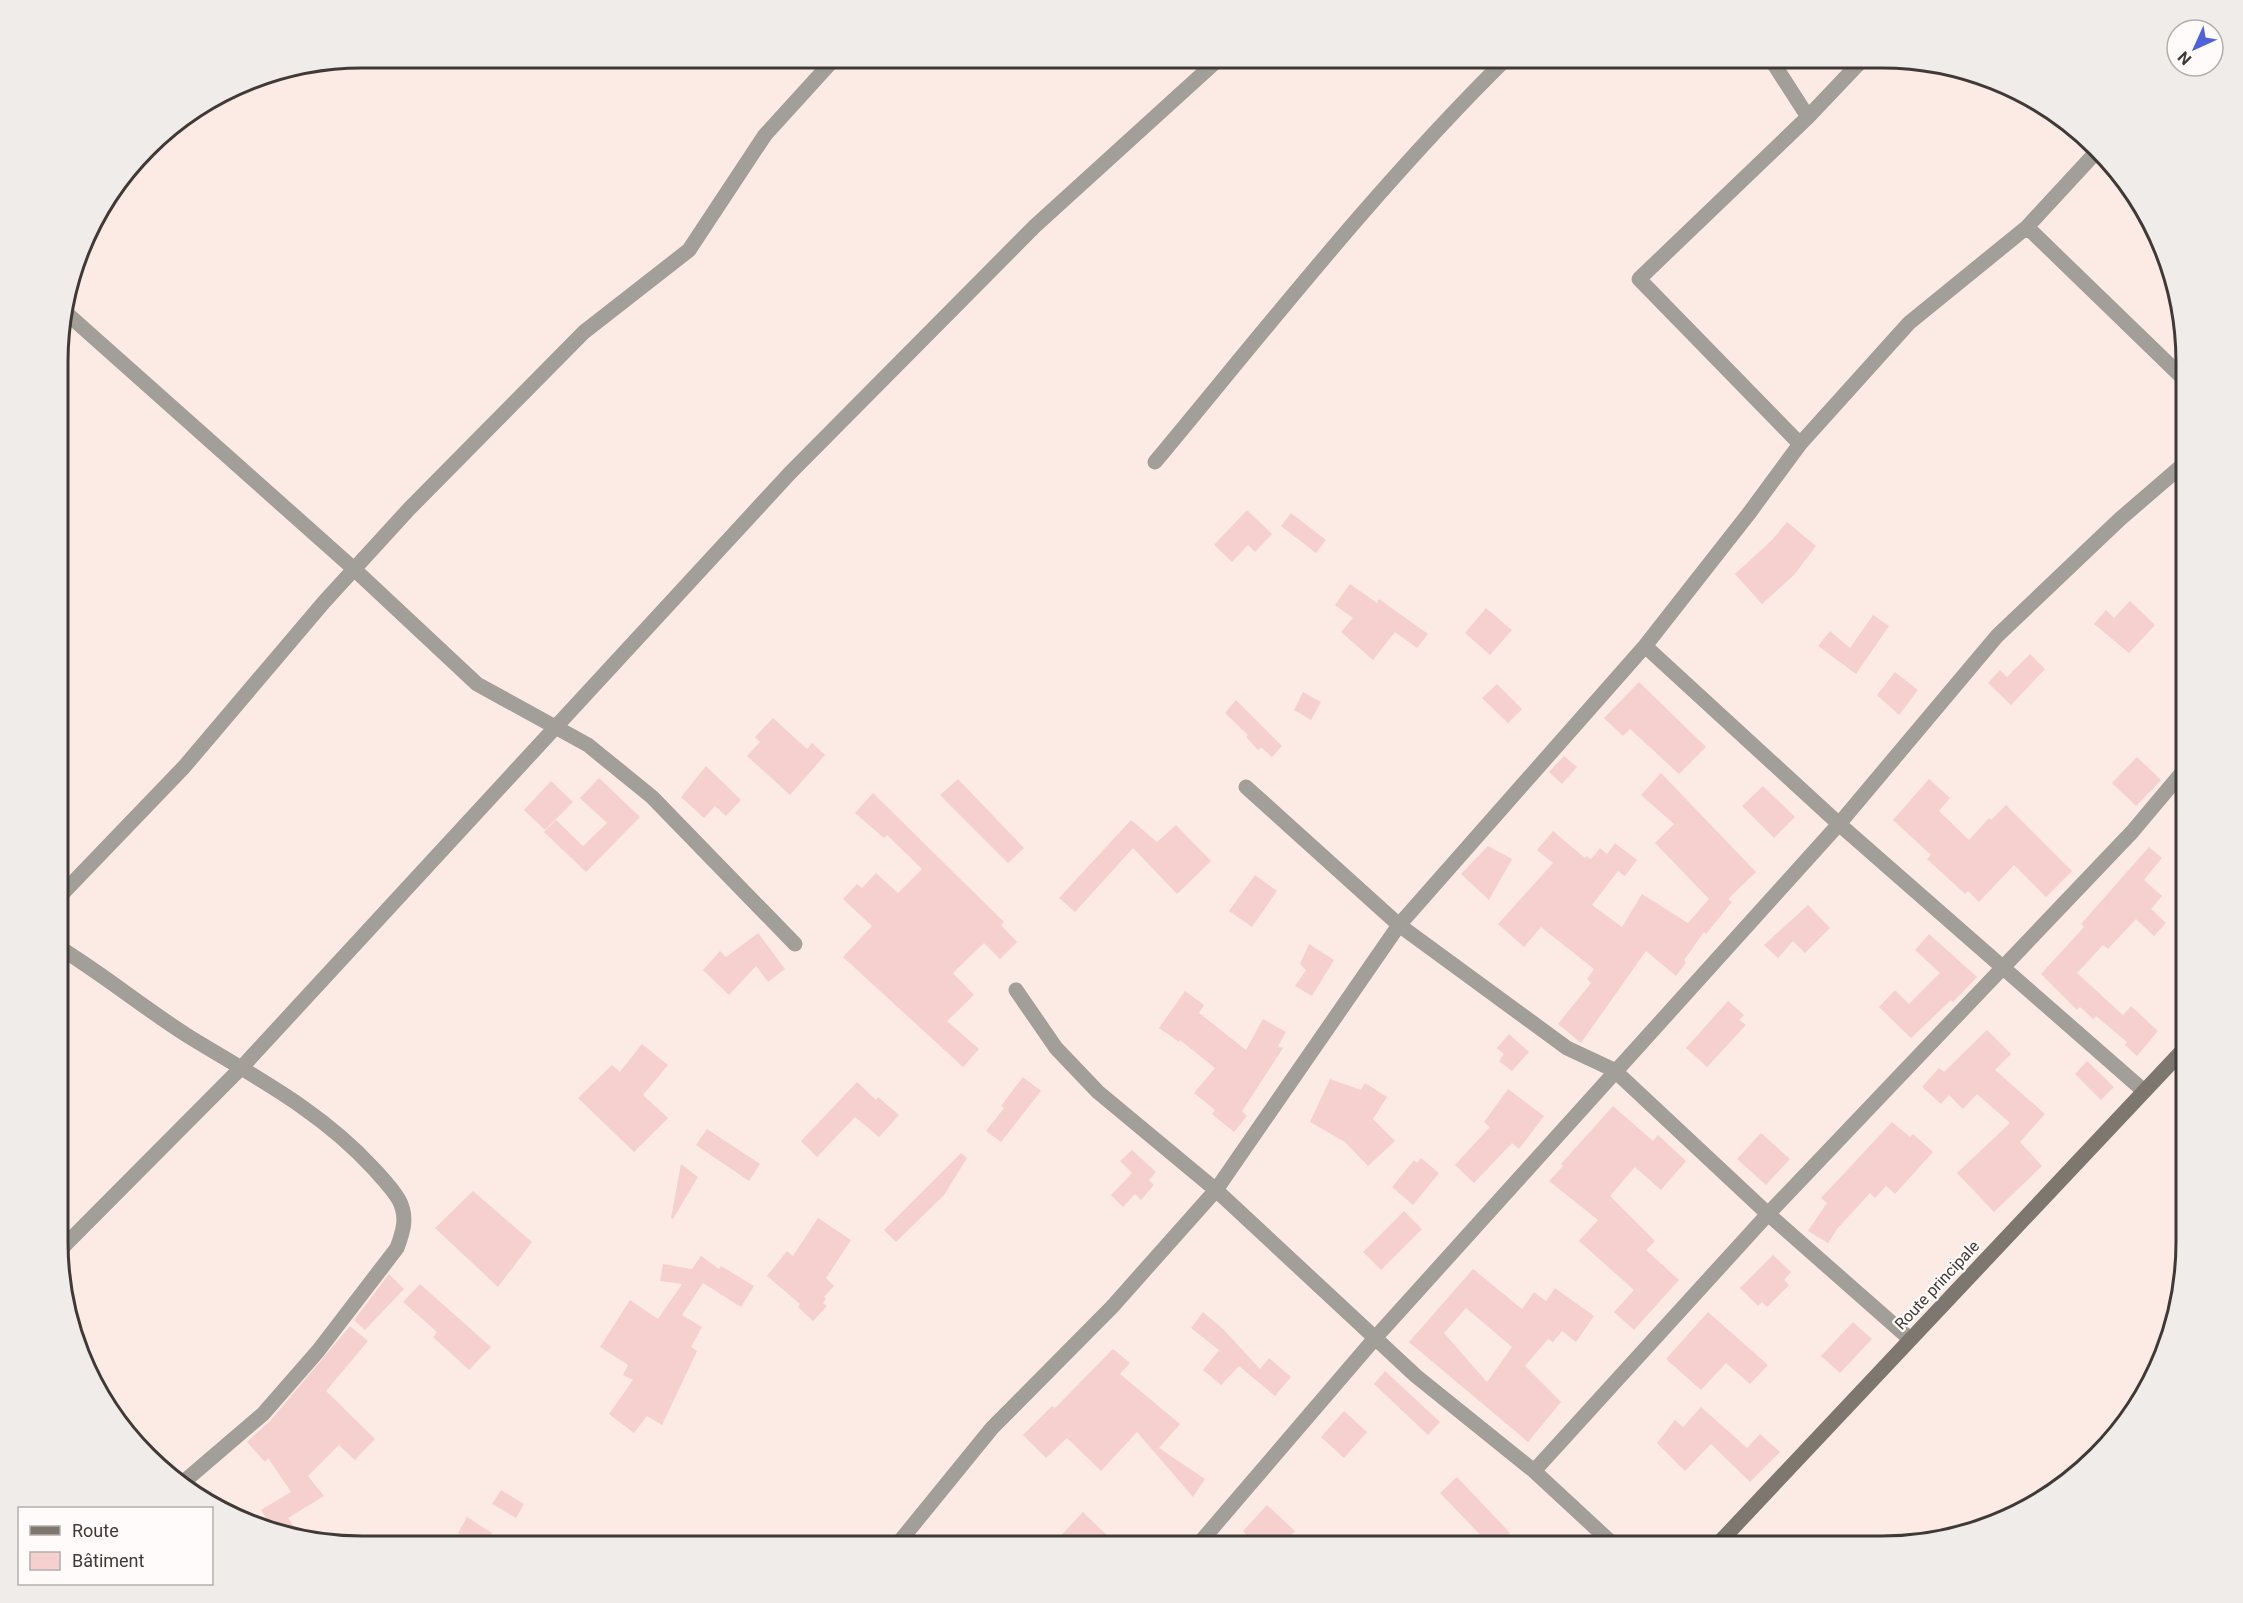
<svg xmlns="http://www.w3.org/2000/svg" width="2243" height="1603" viewBox="0 0 2243 1603" font-family="Roboto,sans-serif">
<style>
.building{fill:#f5d0cf;fill-rule:evenodd}
.lines{fill:none;stroke-linecap:round;stroke-linejoin:round}
.street{stroke:#a29e98;stroke-width:15}
.secondary{stroke:#7d776f;stroke-width:15}
.labels{text-anchor:middle;dominant-baseline:central;stroke-width:4.5;stroke-linejoin:round;paint-order:stroke}
.street-label{font-size:16px;fill:#403a37;stroke:#fffbfa}
.rim{fill:none;stroke:#403a37;stroke-width:3}
</style>
<rect width="100%" height="100%" fill="#fcebe4"/>
<!-- building -->
<path class="building" d="M1247,510L1272,534L1255,552L1248,545L1232,562L1214,545Z
M1291,513L1326,540L1316,553L1281,526Z
M1787,522L1816,546L1794,575L1762,604L1735,574L1772,540Z
M1350,584L1377,603L1379,599L1428,634L1417,648L1395,632L1373,660L1341,632L1353,618L1335,605Z
M2130,601L2155,625L2129,653L2094,624L2106,610L2114,618Z
M1486,608L1512,630L1490,655L1465,633Z
M1873,615L1889,626L1856,674L1818,646L1830,631L1850,648Z
M2030,654L2045,669L2011,705L1988,683L2000,670L2007,677Z
M1895,672L1918,690L1899,715L1877,695Z
M1639,682L1706,747L1679,774L1630,729L1623,736L1604,718Z
M1497,684L1522,709L1508,723L1482,698Z
M1303,692L1321,702L1311,720L1294,710Z
M1236,700L1282,746L1272,757L1261,747L1258,750L1246,737L1248,735L1225,713Z
M773,718L807,749L812,743L825,755L790,795L747,756L760,742L755,737Z
M1564,756L1577,767L1562,784L1549,772Z
M2137,757L2161,780L2136,806L2112,783Z
M706,766L741,800L726,816L715,806L704,818L681,797Z
M1661,773L1756,872L1728,899L1732,902L1706,934L1704,932L1684,960L1686,963L1676,976L1646,951L1581,1043L1558,1024L1591,983L1587,979L1594,969L1541,927L1524,947L1498,924L1553,863L1537,850L1553,831L1585,858L1587,856L1591,859L1600,848L1607,854L1615,843L1637,860L1625,876L1618,871L1592,905L1622,927L1642,894L1688,923L1709,899L1655,843L1674,824L1641,795Z
M599,778L640,817L586,872L544,832L556,820L583,846L607,823L580,798Z
M958,779L1024,848L1008,863L940,795Z
M1929,779L1950,798L1939,811L1969,840L1989,818L1991,820L2006,805L2072,871L2046,897L2014,865L1979,902L1968,891L1965,894L1927,859L1931,855L1893,820Z
M551,781L573,802L545,830L524,810Z
M1763,786L1795,817L1774,838L1742,806Z
M873,793L1004,922L1001,925L1017,942L1000,959L984,943L953,973L974,995L947,1021L979,1049L963,1067L843,957L872,926L843,899L857,884L862,888L876,873L898,893L922,869L887,835L884,838L855,813Z
M1131,820L1157,842L1176,825L1211,861L1177,894L1133,848L1075,912L1059,898Z
M1488,846L1512,859L1489,900L1461,874Z
M2149,847L2162,858L2144,880L2162,896L2151,909L2166,923L2154,936L2136,919L2108,949L2103,945L2077,973L2123,1015L2131,1006L2158,1031L2137,1056L2125,1045L2127,1042L2096,1016L2093,1019L2080,1007L2077,1010L2041,974L2084,927L2081,924Z
M1255,875L1277,891L1252,927L1229,911Z
M1808,905L1830,928L1805,953L1793,941L1778,958L1764,945Z
M758,933L785,969L768,982L756,966L729,995L703,970L720,951L726,957Z
M1929,934L1977,977L1953,1002L1951,1000L1911,1038L1879,1007L1895,990L1909,1004L1940,973L1915,950Z
M1309,944L1334,960L1312,996L1295,986L1306,970L1300,964Z
M1185,991L1204,1005L1199,1013L1246,1050L1263,1019L1286,1032L1278,1046L1283,1048L1242,1111L1247,1116L1234,1132L1212,1114L1215,1110L1194,1093L1215,1068L1180,1040L1179,1042L1159,1028Z
M1728,1001L1744,1015L1739,1020L1746,1025L1707,1067L1686,1048Z
M1987,1030L2011,1054L1995,1070L2045,1114L2020,1142L2042,1166L1994,1212L1957,1173L2010,1123L1977,1094L1963,1109L1949,1095L1941,1104L1922,1087L1939,1068L1944,1072Z
M1509,1034L1529,1052L1512,1071L1499,1061L1504,1054L1497,1048Z
M642,1044L668,1065L643,1095L668,1118L634,1152L578,1098L612,1065L620,1072Z
M2087,1061L2114,1087L2101,1100L2075,1074Z
M1023,1077L1041,1091L1001,1142L986,1131L1004,1108L1001,1106Z
M1330,1079L1361,1090L1365,1083L1387,1097L1373,1119L1395,1141L1368,1166L1345,1142L1310,1122Z
M857,1082L876,1100L878,1097L899,1115L879,1137L855,1117L817,1157L801,1141Z
M1508,1089L1544,1116L1519,1149L1512,1143L1474,1183L1455,1165L1490,1127L1484,1122Z
M1613,1106L1653,1141L1658,1135L1686,1161L1661,1190L1635,1167L1610,1196L1655,1241L1646,1250L1679,1280L1634,1330L1614,1312L1634,1290L1579,1241L1598,1220L1549,1181L1563,1166L1561,1164Z
M1892,1122L1910,1137L1913,1134L1933,1152L1895,1194L1886,1186L1875,1198L1870,1193L1837,1229L1828,1243L1808,1231L1827,1203L1821,1198Z
M707,1129L760,1164L749,1181L696,1145Z
M1761,1133L1790,1159L1766,1185L1737,1159Z
M1132,1150L1156,1172L1149,1180L1154,1185L1141,1200L1135,1194L1123,1207L1111,1195L1132,1173L1120,1161Z
M961,1153L967,1158L944,1195L896,1242L884,1230Z
M1421,1158L1439,1173L1413,1205L1392,1187L1414,1160L1417,1163Z
M681,1164L698,1177L673,1219L671,1218Z
M473,1191L532,1242L498,1287L435,1228Z
M1404,1211L1422,1229L1381,1270L1363,1252Z
M818,1218L851,1240L826,1278L834,1286L824,1297L826,1299L823,1303L827,1306L813,1321L798,1307L800,1304L767,1276L787,1251L793,1256Z
M1773,1255L1791,1272L1784,1280L1789,1285L1767,1307L1762,1302L1758,1306L1740,1288Z
M701,1256L719,1269L721,1266L754,1286L741,1307L703,1283L682,1315L702,1327L691,1347L697,1351L662,1425L647,1416L634,1433L609,1414L633,1380L623,1375L628,1365L600,1347L630,1300L658,1319L682,1284L660,1281L663,1264L692,1269Z
M1473,1269L1522,1309L1534,1292L1546,1301L1555,1288L1594,1316L1576,1342L1562,1331L1553,1342L1548,1339L1525,1366L1561,1402L1528,1442L1409,1342ZM1466,1308L1512,1347L1487,1382L1444,1333Z
M389,1274L404,1289L365,1330L354,1320Z
M420,1284L491,1347L469,1370L433,1337L437,1332L403,1302Z
M1203,1312L1223,1329L1260,1369L1269,1358L1291,1377L1275,1396L1239,1366L1221,1385L1203,1370L1219,1350L1191,1328Z
M1708,1312L1768,1365L1750,1384L1726,1363L1701,1390L1666,1359Z
M1853,1322L1872,1339L1840,1373L1821,1356Z
M350,1326L368,1341L326,1391L375,1439L355,1460L339,1445L308,1476L324,1496L288,1518L300,1537L275,1532L261,1510L291,1492L268,1458L265,1462L247,1442L270,1421Z
M1113,1349L1130,1363L1120,1374L1180,1424L1159,1448L1205,1479L1193,1497L1137,1432L1101,1471L1067,1438L1046,1458L1023,1435L1052,1406L1055,1408Z
M1385,1371L1440,1422L1428,1435L1374,1384Z
M1701,1407L1747,1448L1760,1434L1780,1452L1750,1482L1711,1444L1685,1471L1657,1443L1675,1420L1683,1427Z
M1344,1411L1367,1432L1344,1458L1321,1437Z
M1457,1477L1510,1533L1497,1546H1491L1440,1493Z
M501,1490L524,1504L516,1518L492,1504Z
M1267,1505L1295,1531L1281,1546H1235L1246,1534L1243,1531Z
M1083,1512L1118,1546H1051Z
M467,1517L492,1533L484,1545H478L458,1533Z"/>
<g class="lines">
<!-- street -->
<path class="street" d="M1770,58L1808,117
M2027,227L2185,380
M63,310L354,569L477,684L588,745L652,797L795,944
M1800,444L1639,279L1808,117L1864,58
M1155,462C1269,325 1380,183 1508,57
M1645,646L1839,824L2144,1091
M1246,787L1399,925L1567,1048L1614,1070L1768,1214L1910,1339
M60,896L184,767L324,602L410,508L584,332L689,250L765,135L836,57
M60,948C104,975 144,1008 188,1036C253,1076 320,1110 373,1168C382,1178 392,1188 399,1200C408,1217 403,1232 397,1248L318,1351L263,1414L180,1485
M1016,990L1056,1048L1098,1092L1216,1190L1416,1376L1534,1471L1615,1546
M60,1250L242,1067L790,473L1035,226L1221,57
M1534,1471L1768,1214L2132,832L2185,769
M896,1546L992,1428L1112,1307L1216,1190L1399,925L1645,646L1750,512L1800,444L1909,323L2027,227L2099,149
M1197,1546L1376,1337L1839,824L1997,636L2120,519L2185,463"/>
<!-- secondary -->
<path class="secondary" d="M1716,1546L2185,1048"/>
</g>
<g class="labels">
<!-- street labels -->
<g class="street-label">
<text transform="translate(1937 1285) rotate(-47)">Route principale</text>
</g>
</g>
<!-- crop -->
<path d="M0 0H2243V1603H0ZM362 68H1882A294 294 0 0 1 2176 362V1242A294 294 0 0 1 1882 1536H362A294 294 0 0 1 68 1242V362A294 294 0 0 1 362 68Z" fill="#f0ecea" fill-rule="evenodd"/>
<path class="rim" d="M362 68H1882A294 294 0 0 1 2176 362V1242A294 294 0 0 1 1882 1536H362A294 294 0 0 1 68 1242V362A294 294 0 0 1 362 68Z"/>
<!-- legend -->
<rect x="18" y="1507" width="195" height="78" fill="#fffbfa" stroke="#b3aeac" stroke-width="1.5"/>
<rect x="30" y="1526" width="30" height="9" fill="#7d776f" stroke="#b3aeac" stroke-width="1.5"/>
<text x="72" y="1537" font-size="18" fill="#403a37">Route</text>
<rect x="30" y="1552" width="30" height="18" fill="#f5d0cf" stroke="#b3aeac" stroke-width="1.5"/>
<text x="72" y="1567" font-size="18" fill="#403a37">Bâtiment</text>
<!-- north arrow -->
<g transform="translate(2195 48) rotate(225)"><circle r="28" fill="#fffbfa" stroke="#b3aeac" stroke-width="1.5"/>
<path d="M0-4.5L10 22L0 15L-10 22Z" fill="#4f63d8"/>
<text y="-9" font-size="16" font-weight="bold" text-anchor="middle" fill="#403a37">N</text>
</g>
</svg>
